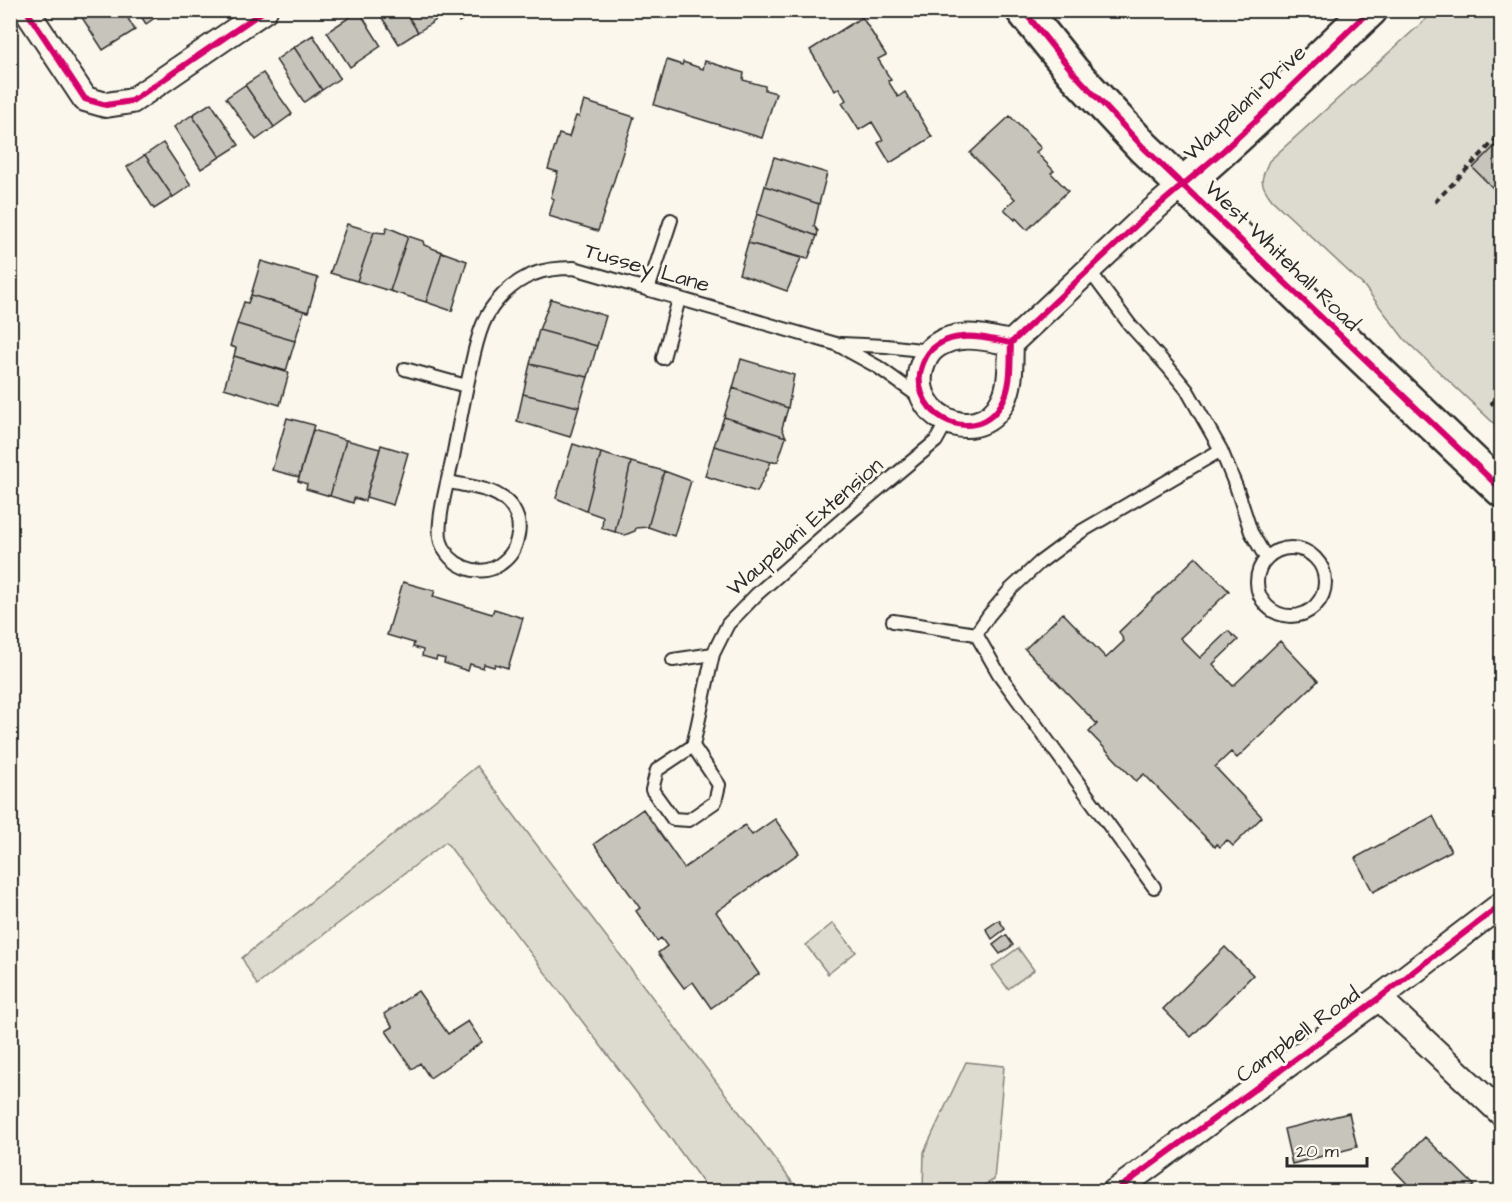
<svg xmlns="http://www.w3.org/2000/svg" width="1512" height="1202" viewBox="0 0 1512 1202" font-family="'Architects Daughter',sans-serif">
<style>
.green{fill:#dddad0;stroke:#84827e;stroke-width:1.5}
.building{fill:#c7c4bc;stroke:#2b2b2b;stroke-width:1.5}
.lines{fill:none;stroke-linecap:round;stroke-linejoin:round}
.lane-casing{stroke:#2b2b2b;stroke-width:16}
.street-casing{stroke:#2b2b2b;stroke-width:28}
.secondary-casing{stroke:#2b2b2b;stroke-width:38}
.path{stroke:#2b2b2b;stroke-width:4;stroke-dasharray:6 4.5;stroke-linecap:butt}
.lane{stroke:#fbf7ec;stroke-width:12}
.street{stroke:#fbf7ec;stroke-width:24}
.secondary{stroke:#fbf7ec;stroke-width:33}
.cycleway-casing{stroke:#fbf7ec;stroke-width:10}
.cycleway{stroke:#d6006c;stroke-width:6}
.labels{text-anchor:middle;dominant-baseline:central;stroke-width:6;stroke-linejoin:round;paint-order:stroke}
.street-label{font-size:22px;fill:#2b2b2b;stroke:#fbf7ec}
</style>
<rect width="100%" height="100%" fill="#fbf7ec"/>
<filter id="ink" filterUnits="userSpaceOnUse"><feTurbulence type="fractalNoise" baseFrequency=".0167" numOctaves="2"/><feDisplacementMap in="SourceGraphic" scale="12" xChannelSelector="R" yChannelSelector="G"/><feConvolveMatrix kernelMatrix="1 2 1 2 8 2 1 2 1" color-interpolation-filters="sRGB"/></filter>
<g filter="url(#ink)">
<!-- green -->
<path class="green" d="M1435,11H1501V430L1405,340L1364,286L1272,200C1259,183 1260,180 1269,161Z
M477,766L799,1191H709L655,1117L446,842L257,985L242,958Z
M833,923L856,952L828,974L806,945Z
M1018,948L1034,970L1008,989L992,967Z
M966,1062L1004,1066L994,1180L972,1191H923L924,1152Z"/>
<!-- building -->
<path class="building" d="M89,10H123L135,30L103,50L81,16Z
M137,10H166L146,24Z
M377,10H404L418,32L399,44Z
M404,10H430L436,20L418,32Z
M452,10H476L459,22Z
M359,11L381,46L350,67L327,32Z
M862,17L886,55L878,59L891,80L888,81L898,97L905,92L932,137L890,163L878,143L883,140L872,122L859,130L842,103L846,100L839,88L835,91L810,50Z
M313,35L340,78L322,90L294,47Z
M294,47L322,90L304,102L276,60Z
M667,60L682,65L683,62L703,69L705,61L744,73L743,80L765,86V90L776,93L762,138L654,105Z
M263,73L292,114L274,127L245,85Z
M245,85L274,127L256,140L226,98Z
M584,101L634,117L598,231L549,216L554,199L551,197L558,172L548,169L559,134L569,137L576,116L579,117Z
M211,103L239,145L220,157L192,115Z
M192,115L220,157L201,169L174,127Z
M1010,116L1041,148L1036,152L1054,171L1051,173L1068,191L1027,230L1016,218L1015,220L1004,209L1015,199L970,153Z
M1502,139V197L1473,168Z
M163,143L191,185L173,197L145,155Z
M145,155L173,197L154,209L127,167Z
M774,157L827,173L819,204L765,186Z
M765,186L819,204L814,226L818,231L817,236L757,214Z
M757,214L817,236L808,259L748,243Z
M347,224L374,232L357,281L330,273Z
M387,227L408,236L390,291L357,281L374,232L385,233Z
M408,236L423,241L424,245L442,252L426,302L390,291Z
M748,243L801,258L787,291L739,274Z
M442,252L467,261L452,311L426,302Z
M261,261L318,278L308,312L251,295Z
M251,295L304,311L295,341L237,324L244,302L248,303Z
M551,299L606,316L597,346L539,330Z
M237,324L295,341L286,371L234,356L236,348L230,346Z
M539,330L597,346L588,377L530,364Z
M234,356L289,373L280,405L224,388Z
M741,359L794,375L788,408L733,388Z
M530,364L588,377L579,407L523,394Z
M733,388L788,408L782,428L786,437L724,417Z
M523,394L579,407L570,437L517,421Z
M724,417L786,437L778,461L771,462L714,446Z
M287,418L314,425L299,477L272,470Z
M313,430L346,440L330,496L306,489L307,484L298,481Z
M346,440L380,449L365,501L354,498L353,503L330,496Z
M573,444L601,453L586,511L556,498Z
M381,445L408,453L393,505L366,497Z
M714,446L771,462L757,492L705,476Z
M601,453L631,462L615,532L602,528L603,517L586,511Z
M631,462L664,471L648,527L636,528L635,531L625,535L615,532Z
M664,471L691,481L674,536L648,527Z
M1196,557L1229,591L1180,638L1200,658L1228,631L1238,640L1213,664L1233,686L1280,641L1318,681L1237,758L1231,752L1215,767L1262,817L1233,846L1227,840L1220,847L1217,844L1215,847L1144,774L1136,781L1089,732L1097,724L1025,649L1063,613L1106,658L1124,641L1119,632Z
M403,582L435,591L433,596L492,614L494,609L523,618L508,668L495,664L494,667L484,664L483,668L470,664L468,671L444,663L445,659L437,657L436,660L422,656L423,650L413,647L414,643L387,635Z
M643,809L684,868L745,825L752,835L775,819L799,853L716,912L759,974L711,1008L693,982L684,988L658,953L667,946L661,938L657,941L636,911L640,908L594,844Z
M1433,816L1451,851L1373,892L1355,858Z
M999,920L1005,929L992,939L986,929Z
M1006,935L1013,945L1000,954L993,945Z
M1225,947L1253,975L1191,1037L1163,1009Z
M418,991L448,1034L468,1021L482,1042L430,1078L420,1063L412,1069L386,1031L393,1027L384,1014Z
M1349,1113L1357,1147L1292,1164L1284,1129Z
M1425,1137L1474,1185L1468,1192H1415L1393,1169Z"/>
<g class="lines">
<!-- lane casing -->
<g class="lane-casing">
<path id="lane" d="M1089,270L1130,325L1168,367L1187,390L1221,450L1237,489L1251,532L1266,558
M648,290L671,220
M841,344L886,346L929,351
M663,358L679,299
M405,369L466,386
M449,482C471,487 500,488 513,509C518,517 520,526 518,535C515,549 512,556 499,565C478,579 448,565 441,542C435,524 449,477 453,457C458,430 463,403 469,376C473,358 476,341 483,324C492,302 512,282 534,274C546,269 561,268 574,268L836,344L878,367L921,398
M1257 582a34 34 0 1 1 68 0a34 34 0 1 1-68 0Z
M893,621L976,634
M673,660L713,654
M693,746L719,785L715,802L689,820L673,819L652,790L657,770L693,746L713,654L728,624L757,594L845,517L936,441L947,421
M1154,887L999,674L976,634L989,615L1011,589L1039,563L1082,531L1221,450"/>
</g>
<!-- street casing -->
<g class="street-casing">
<path id="street" d="M26,10L85,99L106,105L132,101L265,10
M1011,343C995,340 977,335 961,337C948,338 932,345 926,357C897,410 976,454 1003,401C1012,384 1010,362 1011,343L1145,217L1182,185
M1379,998L1502,1114
M1114,1192L1379,998L1502,904"/>
</g>
<!-- secondary casing -->
<g class="secondary-casing">
<path id="secondary" d="M1023,10L1073,72L1143,147L1502,490
M1182,185C1247,130 1308,69 1370,10"/>
</g>
<!-- path -->
<path class="path" d="M1435,202L1502,133
M1502,393L1492,403L1502,418"/>
<!-- lane -->
<use href="#lane" class="lane"/>
<!-- street -->
<use href="#street" class="street"/>
<!-- secondary -->
<use href="#secondary" class="secondary"/>
<!-- cycleway casing -->
<g class="cycleway-casing">
<path id="cycleway" d="M26,10L85,99L106,105L132,101L265,10
M1023,10L1073,72L1143,147L1502,490
M1011,343C995,340 977,335 961,337C948,338 932,345 926,357C897,410 976,454 1003,401C1012,384 1010,362 1011,343L1145,217L1224,150L1267,110L1370,10
M1114,1192L1379,998L1502,904"/>
</g>
<!-- cycleway -->
<use href="#cycleway" class="cycleway"/>
</g>
</g>
<g class="labels">
<!-- street labels -->
<g class="street-label">
<text transform="translate(1245 103) rotate(-43)">Waupelani Drive</text>
<text transform="translate(1282 256) rotate(44)">West Whitehall Road</text>
<text transform="translate(647 268) rotate(16)">Tussey Lane</text>
<text transform="translate(805 527) rotate(-41)">Waupelani Extension</text>
<text transform="translate(1298 1035) rotate(-36)">Campbell Road</text>
</g>
</g>
<!-- margin -->
<rect width="1512" height="1202" fill="none" stroke="#fbf7ec" stroke-width="36"/>
<rect x="18" y="18" width="1476" height="1166" fill="none" stroke="#2b2b2b" stroke-width="2" filter="url(#ink)"/>
<!-- scale -->
<path d="M1287 1157v9h80v-9" fill="none" stroke="#2b2b2b" stroke-width="3"/>
<text x="1296" y="1157" font-size="18" fill="#2b2b2b" stroke="#fbf7ec" stroke-width="4.5" paint-order="stroke">20 m</text>
</svg>
